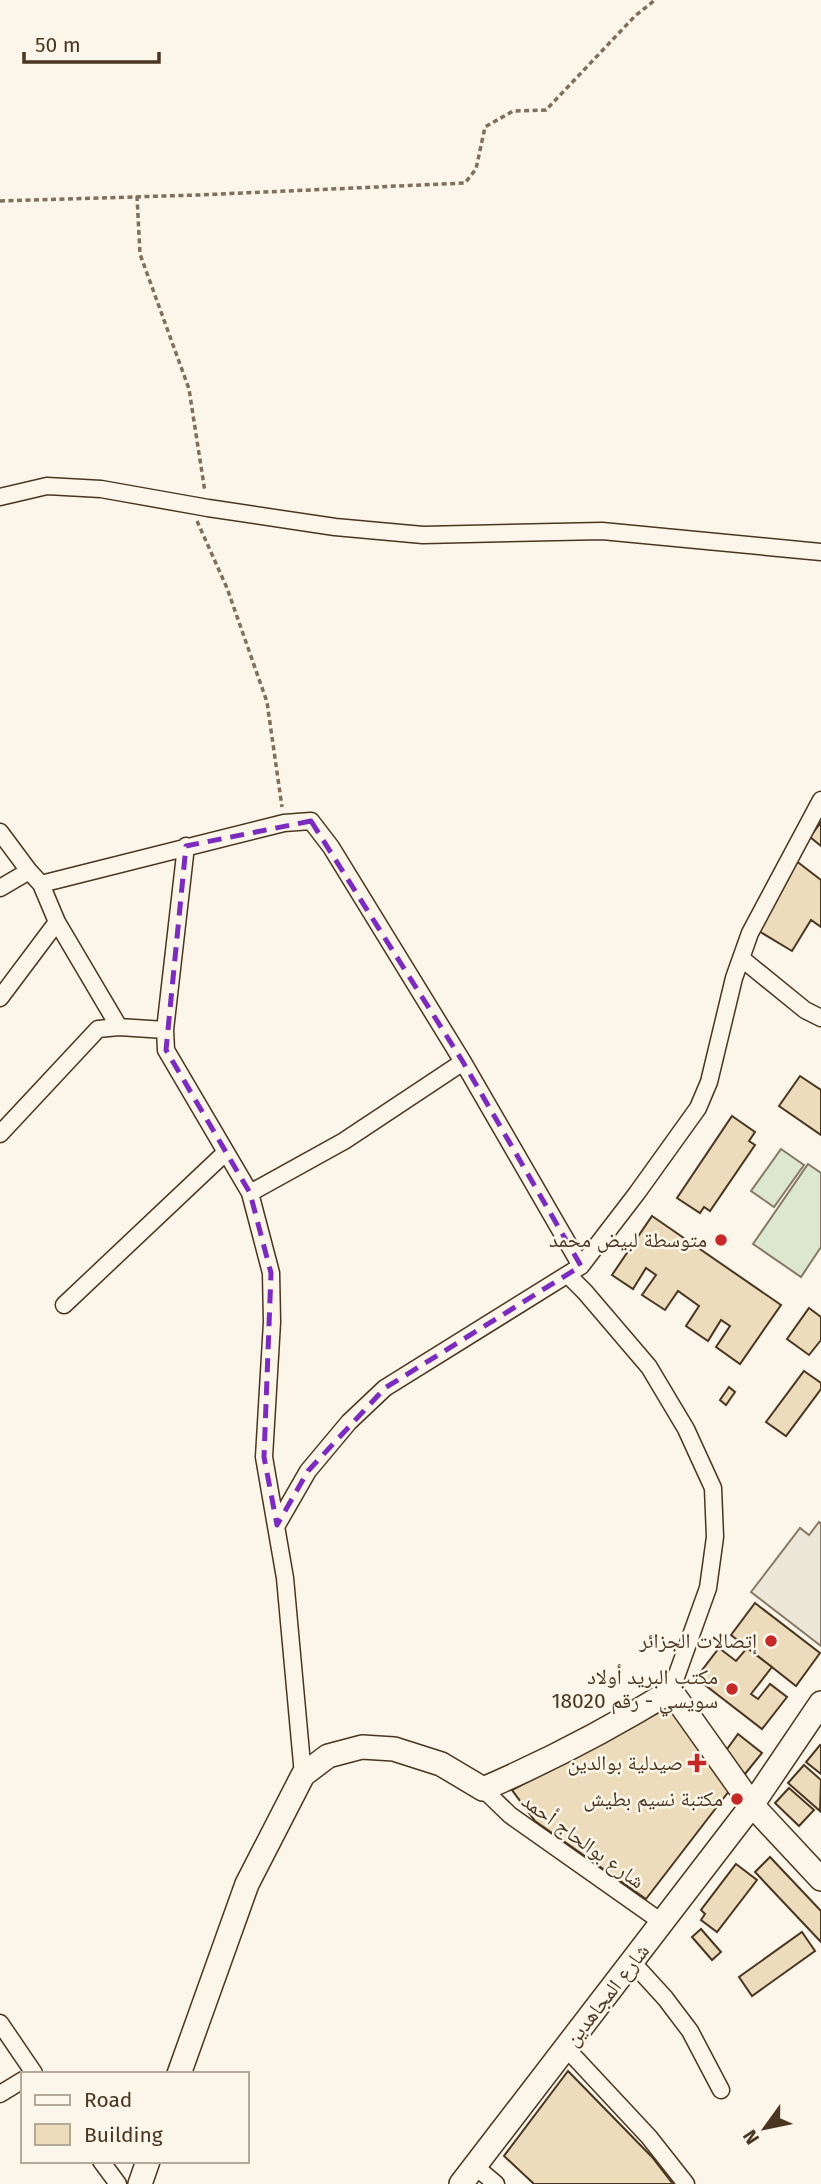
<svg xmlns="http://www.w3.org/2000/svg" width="821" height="2184" viewBox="0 0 821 2184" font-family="'Fira Sans','Noto Naskh Arabic',sans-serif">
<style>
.green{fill:#dce7d0;stroke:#887966;stroke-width:2}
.parking{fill:#ede7d9;stroke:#887966;stroke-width:2}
.building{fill:#ecdcbc;stroke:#4a3520;stroke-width:2}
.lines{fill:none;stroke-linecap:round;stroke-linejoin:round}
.minor-casing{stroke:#4a3520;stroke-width:19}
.secondary-casing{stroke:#4a3520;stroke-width:26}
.path{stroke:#7f6f5c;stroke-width:3.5;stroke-dasharray:5 3.5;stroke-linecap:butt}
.minor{stroke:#fbf6e9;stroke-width:16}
.secondary{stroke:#fbf6e9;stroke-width:23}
.marked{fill:none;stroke:#7b2cbf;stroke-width:5;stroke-dasharray:14 9;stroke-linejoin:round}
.poi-dot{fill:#c62828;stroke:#fbf6e9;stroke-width:2.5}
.labels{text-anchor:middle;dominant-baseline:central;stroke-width:5;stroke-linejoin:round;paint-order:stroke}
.poi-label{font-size:21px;fill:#4a3520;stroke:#fbf6e9;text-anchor:end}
.street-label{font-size:21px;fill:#4a3520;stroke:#fbf6e9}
</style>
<rect width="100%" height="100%" fill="#fbf6e9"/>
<!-- green -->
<path class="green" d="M781,1149L804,1165L774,1207L751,1191Z
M808,1164L821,1173V1247L801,1277L753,1244Z"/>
<!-- parking -->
<path class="parking" d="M819,1522L821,1524V1646L751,1592L800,1528L809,1535Z"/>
<!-- building -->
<path class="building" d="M821,822V846L810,837Z
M795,860L821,880V927L811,920L792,951L757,930Z
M800,1076L821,1090V1135L779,1106Z
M732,1116L755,1132L749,1141L755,1145L710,1211L704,1207L700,1213L677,1198Z
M652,1216L781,1305L740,1364L716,1347L730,1326L721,1320L708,1341L686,1326L699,1306L678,1291L665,1310L642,1295L656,1275L646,1268L633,1289L612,1275Z
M809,1308L821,1317V1340L809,1355L787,1339Z
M804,1371L821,1383V1389L786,1436L766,1422Z
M729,1387L735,1392L726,1405L720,1400Z
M755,1603L820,1653L796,1686L731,1635Z
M719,1648L736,1661L747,1648L772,1667L751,1694L758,1699L770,1684L787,1697L762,1729L696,1678Z
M669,1707L729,1791L646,1899L535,1821L512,1790Z
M738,1734L762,1753L745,1774L737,1768L725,1752Z
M820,1745L821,1746V1774L806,1762Z
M804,1765L821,1780L820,1811L788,1783Z
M789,1788L814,1810L799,1826L775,1803Z
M770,1857L821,1911V1942L755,1872Z
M736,1864L757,1880L717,1932L701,1920L705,1914L701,1910Z
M701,1929L721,1952L712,1960L692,1937Z
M802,1932L815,1951L752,1996L739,1977Z
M568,2071L652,2157L673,2184H534L504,2156Z"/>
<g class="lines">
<!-- minor casing -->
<g class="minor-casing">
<path id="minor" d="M0,497L47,486L101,489L208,508L335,527L423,535L602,531L821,552
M0,832L29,871
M186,846L165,1030L166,1050L250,1193L271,1273L272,1322L264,1457L285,1578L303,1775
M41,884L284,823L311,821L331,847L463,1062L581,1266
M0,888L29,871L41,884L57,922
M741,958L805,1010L821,1018
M0,998L57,922L119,1027
M0,1134L98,1029L119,1027L165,1030
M250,1193L344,1141L463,1062
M568,1275L585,1292L649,1367L686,1429L713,1488L715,1537L708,1588L671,1691
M64,1305L226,1152
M277,1525L308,1471L349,1422L385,1388L581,1266L637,1193L698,1108L709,1082L734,978L750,933L821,800
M483,1789L510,1815L663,1923
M633,1963L665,1998L690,2031L721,2090
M0,2023L34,2073
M566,2048L649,2137L686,2184
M0,2094L23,2080
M101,2161L118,2184
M476,2167L496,2184"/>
</g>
<!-- secondary casing -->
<g class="secondary-casing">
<path id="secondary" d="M179,2074L247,1884L303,1775L328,1756L362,1747L394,1749L441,1764L483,1789C548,1761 611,1728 671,1691L752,1805L821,1879
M140,2184L148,2161
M461,2184L752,1805L821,1703"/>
</g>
<!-- path -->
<path class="path" d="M137,196L140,254L189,389L205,492
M0,201L198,195L465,183L476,169L485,127L513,111L546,110L635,16L655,0
M197,521L227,588L267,702L282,807"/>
<!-- minor -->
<use href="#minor" class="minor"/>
<!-- secondary -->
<use href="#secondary" class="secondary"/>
</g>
<!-- marked area -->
<path class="marked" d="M311,821L463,1062L581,1266L385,1388L308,1471L277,1525L264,1457L271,1273L250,1193L166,1050L186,846Z"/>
<!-- markers -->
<g class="poi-dot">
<circle cx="721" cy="1240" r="7"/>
<circle cx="771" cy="1641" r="7"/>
<circle cx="732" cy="1689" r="7"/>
<path d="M693.5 1752.5h7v7h7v7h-7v7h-7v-7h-7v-7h7z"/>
<circle cx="737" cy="1799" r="7"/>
</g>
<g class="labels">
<!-- poi labels -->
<g class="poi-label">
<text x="707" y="1240">متوسطة لبيض محمد</text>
<text x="757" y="1641">إتصالات الجزائر</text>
<text x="718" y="1677">مكتب البريد أولاد<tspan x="718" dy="24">سويسي - رقم 18020</tspan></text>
<text x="683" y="1763">صيدلية بوالدين</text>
<text x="723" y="1799">مكتبة نسيم بطيش</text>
</g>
<!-- street labels -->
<g class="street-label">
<text transform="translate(583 1841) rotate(36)">شارع بوالحاج أحمد</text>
<text transform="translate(607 1995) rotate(-52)">شارع المجاهدين</text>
</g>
</g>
<!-- legend -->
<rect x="21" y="2072" width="228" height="91" fill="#fbf6e9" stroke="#b4a999" stroke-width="2"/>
<rect x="35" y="2095" width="35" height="10" fill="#fbf6e9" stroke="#b4a999" stroke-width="2"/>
<text x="84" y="2107" font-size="21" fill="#4a3520">Road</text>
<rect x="35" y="2124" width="35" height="21" fill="#ecdcbc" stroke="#b4a999" stroke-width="2"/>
<text x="84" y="2142" font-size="21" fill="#4a3520">Building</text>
<!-- north arrow -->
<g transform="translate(765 2128) rotate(237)" stroke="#fbf6e9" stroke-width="5" paint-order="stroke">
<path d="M0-5L12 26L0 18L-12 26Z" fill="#4a3520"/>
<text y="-10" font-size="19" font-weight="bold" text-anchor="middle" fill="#4a3520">N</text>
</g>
<!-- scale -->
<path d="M24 52v10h135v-10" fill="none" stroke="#4a3520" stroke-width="3.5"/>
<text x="35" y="52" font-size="21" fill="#4a3520" stroke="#fbf6e9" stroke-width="5" paint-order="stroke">50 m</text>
</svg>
